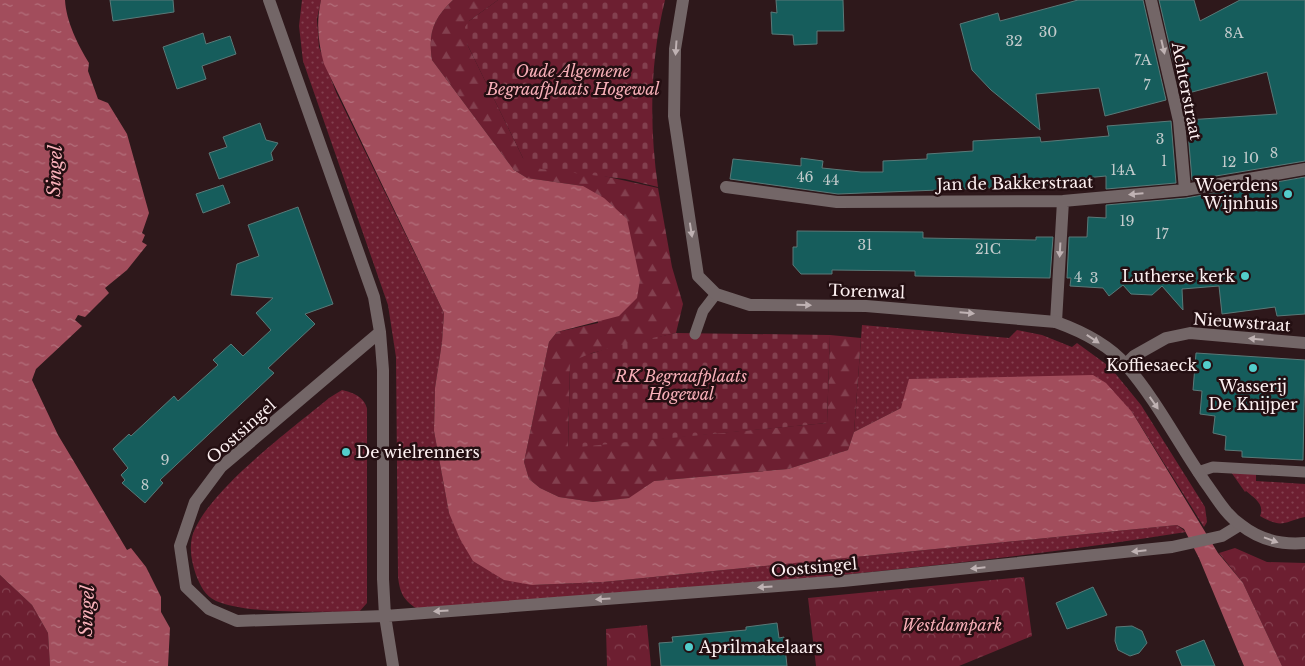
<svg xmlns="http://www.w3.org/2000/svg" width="1305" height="666" viewBox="0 0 1305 666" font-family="'Libre Baskerville',serif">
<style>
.grass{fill:url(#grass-dots)}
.forest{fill:url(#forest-firs)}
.cemetery{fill:url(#cemetery-stones)}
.park{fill:url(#park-crowns)}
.water{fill:url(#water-ripples)}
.building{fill:#165d5c;stroke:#5a7978}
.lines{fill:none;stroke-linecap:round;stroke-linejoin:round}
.service{stroke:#736667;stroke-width:11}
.pedestrian{stroke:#736667;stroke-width:12}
.minor{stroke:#736667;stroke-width:12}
.tertiary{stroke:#736667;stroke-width:12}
.oneway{fill:#bfb2b3}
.poi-dot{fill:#53cdcb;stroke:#240f12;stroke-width:2}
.labels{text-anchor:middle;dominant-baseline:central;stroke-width:5;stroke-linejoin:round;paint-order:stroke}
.number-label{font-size:14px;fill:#c3cbcc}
.park-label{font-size:16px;font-style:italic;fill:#f8afb8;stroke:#240f12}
.street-label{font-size:16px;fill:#fdf0f1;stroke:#240f12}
.poi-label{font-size:16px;fill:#fdf0f1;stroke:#240f12;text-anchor:end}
.water-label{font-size:18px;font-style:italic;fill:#fbb2bb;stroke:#240f12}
</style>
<defs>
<pattern id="grass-dots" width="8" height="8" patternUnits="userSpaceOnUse" patternTransform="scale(1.25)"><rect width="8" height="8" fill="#6d1f31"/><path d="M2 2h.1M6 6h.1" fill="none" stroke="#83404f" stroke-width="1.8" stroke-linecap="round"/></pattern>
<pattern id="forest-firs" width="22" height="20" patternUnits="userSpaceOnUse" patternTransform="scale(1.25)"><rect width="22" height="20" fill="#6d1f31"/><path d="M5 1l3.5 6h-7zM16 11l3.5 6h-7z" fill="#83404f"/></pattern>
<pattern id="cemetery-stones" width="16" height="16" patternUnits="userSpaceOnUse" patternTransform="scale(1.25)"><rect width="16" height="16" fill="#6d1f31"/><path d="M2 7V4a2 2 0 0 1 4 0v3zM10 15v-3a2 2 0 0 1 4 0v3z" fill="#83404f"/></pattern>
<pattern id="park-crowns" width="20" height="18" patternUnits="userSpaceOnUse" patternTransform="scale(1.25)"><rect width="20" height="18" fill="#6d1f31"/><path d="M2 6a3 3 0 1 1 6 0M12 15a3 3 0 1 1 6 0" fill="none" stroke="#83404f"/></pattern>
<pattern id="water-ripples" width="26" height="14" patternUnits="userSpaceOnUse" patternTransform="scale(1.25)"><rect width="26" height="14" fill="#a24d5c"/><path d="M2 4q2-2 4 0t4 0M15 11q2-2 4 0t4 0" fill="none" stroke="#b4707c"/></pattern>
</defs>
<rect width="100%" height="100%" fill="#2e181b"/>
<!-- grass -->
<path class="grass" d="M302,0H321L317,19L319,47L336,92L444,313L442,342L435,388L434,431L449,513L532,585L603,582L1177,525L1186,532C932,573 675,589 419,610C404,601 400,594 398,577L396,357L388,305L303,61L299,26Z
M862,325L1009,338L1017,330L1042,335L1072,347L1077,343L1110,367L1141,405L1205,507L1207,522L1204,527L1132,412L901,408L854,432Z
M342,390C352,392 365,397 367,409V603L359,612C320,611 250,615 216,601C205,596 200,585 196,575C192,563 189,550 192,537C205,492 292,429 329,398Z
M1231,472L1256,474V481L1305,484V517C1283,522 1283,529 1260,516C1265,504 1254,498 1246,491L1245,492Z"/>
<!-- forest -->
<path class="forest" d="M453,0H498L469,21L467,44L523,158L658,188L672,267L683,304L676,333L592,353L570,365L568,447L827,423L830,335L861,338L854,432L848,450L788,469L654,481L630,498L593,502L559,497L540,488L529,479L524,462L549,342L557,332L598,323L583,186L527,178L514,170L432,60C428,33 433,19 453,0Z"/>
<!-- cemetery -->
<path class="cemetery" d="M498,0H665C650,61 649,125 658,187L625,179L541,169L533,166L523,158L467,44L465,27L469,21Z
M676,333L830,335L827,423L568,448L570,365C580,351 655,338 676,333Z"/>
<!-- park -->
<path class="park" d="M1235,548L1267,562L1305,563V666H1282L1243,583L1219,553Z
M0,575L32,605L48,633L50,666H0Z
M1024,577L1032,636L959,666H816L808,598Z
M647,625L651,666H607L606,629Z"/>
<!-- water -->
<path class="water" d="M0,0H65C66,21 78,45 89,63L88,71L98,99L108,103L127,134L149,213L142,233L145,235L142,242L147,245L127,270L105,288L109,293L85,317L78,315L75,320L82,326L36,369L32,380L58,435L127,550L131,548L146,567L161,597V612L170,628L168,666H50L48,633L32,605L0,575Z
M321,0H453C433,19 428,33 432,60L514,170L527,178L583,186L604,198L627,219L640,280L637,298L619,316L557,332L549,342L524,462L529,479L540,488L559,497L593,502L629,498L654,481L788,469L848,450L854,432L901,408L909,379L1093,375L1106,383L1132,412L1218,553L1243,583L1282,666H1244L1199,558L1184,529L1177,525L603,582L532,585L504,580L473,561L460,539L449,513L434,431L435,388L442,342L444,313L324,64C318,42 316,23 321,0Z"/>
<!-- building -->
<path class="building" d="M110,0H173L174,12L113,21Z
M776,0H843L844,31H817V44L794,45L793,35L772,34L771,12L777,13Z
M1078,0H1143L1166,100L1105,116L1099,88L1036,94L1040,130L991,90L972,70L960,24L998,13L1000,21Z
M1159,0H1194L1200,21L1240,0H1305V161L1192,180L1187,120L1277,114L1267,72L1181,95Z
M203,33L206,44L230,36L236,54L202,66L206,79L177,89L163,47Z
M1171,121L1176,183L1106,189V176L1064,180V185L838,194L730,179L733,159L801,166V158L823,161L822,168L861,172H883V161L927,159V154L973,151V141L1040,137L1041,142L1109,136L1107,126Z
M260,123L266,140L278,143L271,153L273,160L219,179L209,153L227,147L223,137Z
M1305,177V314L1277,316L1275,307L1222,314L1219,286L1182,289L1183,310L1162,286L1152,295L1131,294L1123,285L1109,296L1103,288L1070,286L1071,278H1067L1069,237H1087L1088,217L1106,218V205L1186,198Z
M223,185L230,203L203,213L196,194Z
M298,207L333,304L305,314L315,324L268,368L274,373L160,480L163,483L145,503L122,483L125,480L121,475L128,468L113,449L129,434L131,436L174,396L178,401L218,365L213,360L231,344L243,356L271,330L256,313L273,298L231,295L237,264L259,256L248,225Z
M797,231L923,232V238L1036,240V237H1053L1050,278L915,276V271L832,270V274H801L793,265V247H797Z
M1196,353L1305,360L1303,460L1242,457V451L1225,450L1226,436L1213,433L1215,416L1200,414L1202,391L1193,390Z
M1093,587L1107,615L1067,629L1056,603Z
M777,623L779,638L784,637L787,666H661L659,643L673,642L672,637L746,630V627Z
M1132,626L1142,631L1147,643L1139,653L1130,656L1118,650L1115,641L1116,627Z
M1204,640L1215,666H1182L1176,651Z"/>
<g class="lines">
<!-- service -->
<path class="service" d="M695,334L703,311L716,294
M1198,472L1213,467L1305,472"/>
<!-- pedestrian -->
<path class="pedestrian" d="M1185,190L1305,169"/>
<!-- minor -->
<path class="minor" d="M269,0L374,297L380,332L383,370V579L385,616L393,666
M726,187L837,202L1063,201L1185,190L1179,121L1151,0
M1056,322L1063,201
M380,332L221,467L195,502L180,546L186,587L209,609L237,621L385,616L843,581L1172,547L1222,536L1240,525
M1126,364L1134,356L1166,338L1190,333L1305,343"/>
<!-- tertiary -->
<path class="tertiary" d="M683,0L675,49L674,116L698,276L716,294L750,305L866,306L1056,322C1081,331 1108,344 1126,365C1157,401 1178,443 1205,482C1216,497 1225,514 1241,525C1260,540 1282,545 1305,543"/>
</g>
<!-- one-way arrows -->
<defs><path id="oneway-solid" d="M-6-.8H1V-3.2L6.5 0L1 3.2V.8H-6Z" transform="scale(1.25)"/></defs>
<g class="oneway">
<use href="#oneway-solid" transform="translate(1163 47) rotate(77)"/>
<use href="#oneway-solid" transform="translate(676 48) rotate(94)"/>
<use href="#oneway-solid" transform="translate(1136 194) rotate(175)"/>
<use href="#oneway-solid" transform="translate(691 230) rotate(81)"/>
<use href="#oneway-solid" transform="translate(1060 250) rotate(93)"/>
<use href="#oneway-solid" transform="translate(804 305) rotate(1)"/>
<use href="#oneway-solid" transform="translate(967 313) rotate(5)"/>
<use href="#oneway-solid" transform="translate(1093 339) rotate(33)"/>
<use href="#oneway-solid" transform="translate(1256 339) rotate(-175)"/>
<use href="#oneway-solid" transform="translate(1154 403) rotate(55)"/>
<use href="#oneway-solid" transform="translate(1271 540) rotate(20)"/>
<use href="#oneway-solid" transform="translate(1139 551) rotate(174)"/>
<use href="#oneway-solid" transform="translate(978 568) rotate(174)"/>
<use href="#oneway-solid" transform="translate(765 587) rotate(176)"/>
<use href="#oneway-solid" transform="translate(603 599) rotate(176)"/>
<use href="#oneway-solid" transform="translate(441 611) rotate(176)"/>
</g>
<!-- markers -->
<g class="poi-dot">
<circle cx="1288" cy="194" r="5"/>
<circle cx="1245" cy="276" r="5"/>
<circle cx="1207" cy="365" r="5"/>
<circle cx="1253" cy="368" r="5"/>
<circle cx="346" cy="452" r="5"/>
<circle cx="689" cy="647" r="5"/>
</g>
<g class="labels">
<!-- number labels -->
<g class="number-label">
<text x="1048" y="32">30</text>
<text x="1234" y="33">8A</text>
<text x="1014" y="41">32</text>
<text x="1143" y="60">7A</text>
<text x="1147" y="85">7</text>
<text x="1160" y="139">3</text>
<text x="1274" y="153">8</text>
<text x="1251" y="158">10</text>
<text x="1164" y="161">1</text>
<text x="1229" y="162">12</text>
<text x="1123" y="170">14A</text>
<text x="805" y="177">46</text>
<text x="831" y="180">44</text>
<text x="1127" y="221">19</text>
<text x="1162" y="234">17</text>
<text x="865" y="245">31</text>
<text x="988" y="249">21C</text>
<text x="1078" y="277">4</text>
<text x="1094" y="278">3</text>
<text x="165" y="460">9</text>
<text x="145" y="485">8</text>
</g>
<!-- park labels -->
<g class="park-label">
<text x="573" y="71">Oude Algemene<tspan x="573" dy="18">Begraafplaats Hogewal</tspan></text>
<text x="681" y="376">RK Begraafplaats<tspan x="681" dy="18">Hogewal</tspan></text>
<text x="952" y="625">Westdampark</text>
</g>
<!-- street labels -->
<g class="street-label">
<text transform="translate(1187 91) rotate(79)">Achterstraat</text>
<text transform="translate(1015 183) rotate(-1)">Jan de Bakkerstraat</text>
<text transform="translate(867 291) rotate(2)">Torenwal</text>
<text transform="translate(1242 322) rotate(4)">Nieuwstraat</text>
<text transform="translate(241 431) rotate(-42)">Oostsingel</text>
<text transform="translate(814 567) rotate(-5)">Oostsingel</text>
</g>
<!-- poi labels -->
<g class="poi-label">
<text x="1278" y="185">Woerdens<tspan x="1278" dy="18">Wijnhuis</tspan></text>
<text x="1235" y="276">Lutherse kerk</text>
<text x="1197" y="365">Koffiesaeck</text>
<text x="1253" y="386" text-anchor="middle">Wasserij<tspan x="1253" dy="18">De Knijper</tspan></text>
<text x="356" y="452" text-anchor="start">De wielrenners</text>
<text x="699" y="647" text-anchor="start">Aprilmakelaars</text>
</g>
<!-- water labels -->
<g class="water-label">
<text transform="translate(55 171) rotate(-88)">Singel</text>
<text transform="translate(87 611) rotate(-87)">Singel</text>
</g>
</g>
</svg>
